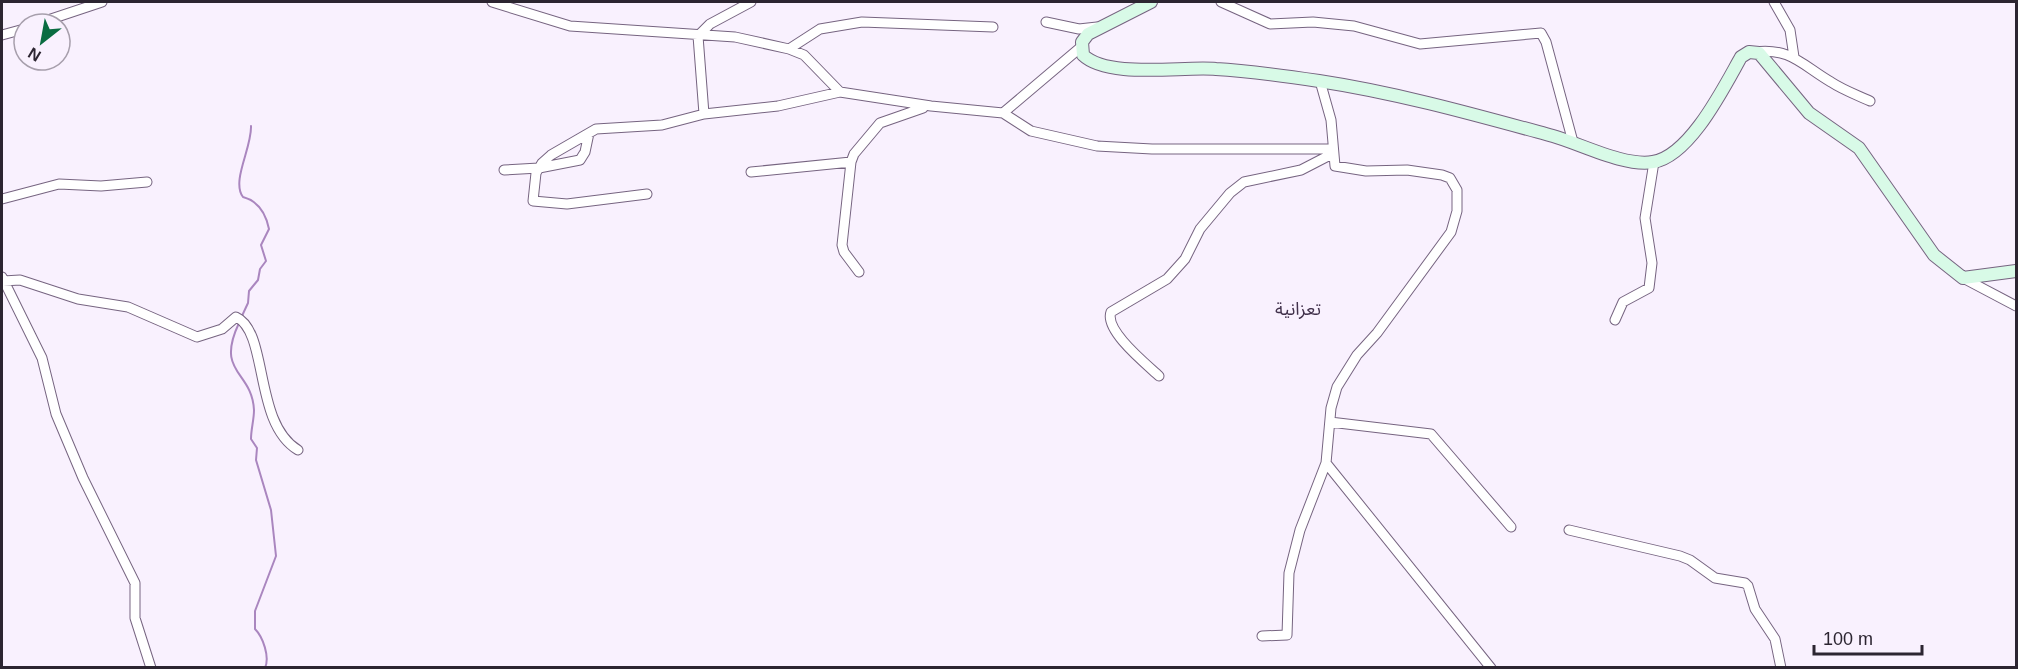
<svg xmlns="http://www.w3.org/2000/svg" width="2018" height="669" viewBox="0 0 2018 669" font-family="Arial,'Noto Sans Arabic',sans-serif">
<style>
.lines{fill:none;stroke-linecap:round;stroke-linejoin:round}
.stream{stroke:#aa86bf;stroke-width:2}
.street-casing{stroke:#766480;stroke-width:11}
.secondary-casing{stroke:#766480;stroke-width:14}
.street{stroke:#fff;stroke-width:9}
.secondary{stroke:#d8fae7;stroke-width:12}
.labels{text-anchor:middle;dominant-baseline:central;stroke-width:4.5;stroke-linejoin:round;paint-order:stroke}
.quarter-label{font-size:18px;fill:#42324c;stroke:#f9f1fe}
</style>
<rect width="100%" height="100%" fill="#f9f1fe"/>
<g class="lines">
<!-- stream -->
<path class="stream" d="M241,318L248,303L249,291L258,280L260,269L266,261L261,245L269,229C266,214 258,201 243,197C231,181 252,148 251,126
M239,323C215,374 252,370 254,410C254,420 251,429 251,439L257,448L256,460L271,510L276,556L255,611V629C263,637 270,657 265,668"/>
<!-- street casing -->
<g class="street-casing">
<path id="street" d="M492,2L570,26L735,37L789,49
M1221,2L1270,24L1313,22L1354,26L1420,44L1541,33L1546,42L1573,142
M1774,2L1790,30L1794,57
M1046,22L1079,29L1097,27
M36,24L102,2
M2,35L24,29
M1754,52C1790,47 1802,65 1831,82C1843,90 1857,95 1870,101
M840,92L804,55L789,49L820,29L862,22L993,27
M1003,113L1081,47
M704,114L778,106L840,92L931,106L1003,113L1031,131L1097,146L1152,149H1332
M504,170L539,168L580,160L585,152L589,133
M751,172L851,162
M647,194L567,204L533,201L536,173L542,163L551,155L596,129L662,125L704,114L698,36L710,24L751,2
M2,199L59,184L101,186L147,182
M859,272L844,252L842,245L851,162L854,154L880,123L923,108
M2,277L42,358L56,414L83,478L135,583V618L151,668
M1963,278L2016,306
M2,284L3,281L20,280L78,299L128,307L197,337L222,329L236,317C269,332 253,423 298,450
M1615,320L1623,302L1649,288L1652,263L1645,218L1654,162
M1159,376C1145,363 1104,330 1111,312L1167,279L1185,259L1200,229L1230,193L1244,182L1301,170L1332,154
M1330,422L1431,434L1511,527
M1326,463L1491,668
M1569,530L1680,556L1690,560L1715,578L1745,583L1748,586L1755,609L1775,639L1781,668
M1262,636L1287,635L1289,573L1300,530L1326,463L1331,408L1337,387L1357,355L1377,333L1451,232L1457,211V190L1450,178L1442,175L1407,170L1366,171L1335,166L1331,120L1320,81"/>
</g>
<!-- secondary casing -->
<g class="secondary-casing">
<path id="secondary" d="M1151,2L1088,34L1082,42L1083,55C1108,79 1182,66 1216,69C1251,71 1285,76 1319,81C1398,93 1476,115 1553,136C1581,144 1625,167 1653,162C1690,156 1724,87 1741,57L1749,52L1759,53L1809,113L1859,148L1934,255L1963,278L2016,271"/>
</g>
<!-- street -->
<use href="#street" class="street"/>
<!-- secondary -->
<use href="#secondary" class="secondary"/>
</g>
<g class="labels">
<!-- quarter labels -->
<g class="quarter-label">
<text x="1298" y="309">تعزانية</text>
</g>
</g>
<!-- border -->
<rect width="2018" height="669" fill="none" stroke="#2c2531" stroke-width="6"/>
<!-- north arrow -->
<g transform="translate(42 42) rotate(211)"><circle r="28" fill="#f9f1fe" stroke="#a79fac" stroke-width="1.5"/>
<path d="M0-4.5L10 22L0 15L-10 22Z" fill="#0a6c41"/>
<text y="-9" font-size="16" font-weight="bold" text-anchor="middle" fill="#2c2531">N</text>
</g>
<!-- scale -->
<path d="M1814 645v9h108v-9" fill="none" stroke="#2c2531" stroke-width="3"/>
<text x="1823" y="645" font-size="18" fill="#2c2531" stroke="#f9f1fe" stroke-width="4.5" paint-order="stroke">100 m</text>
</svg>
